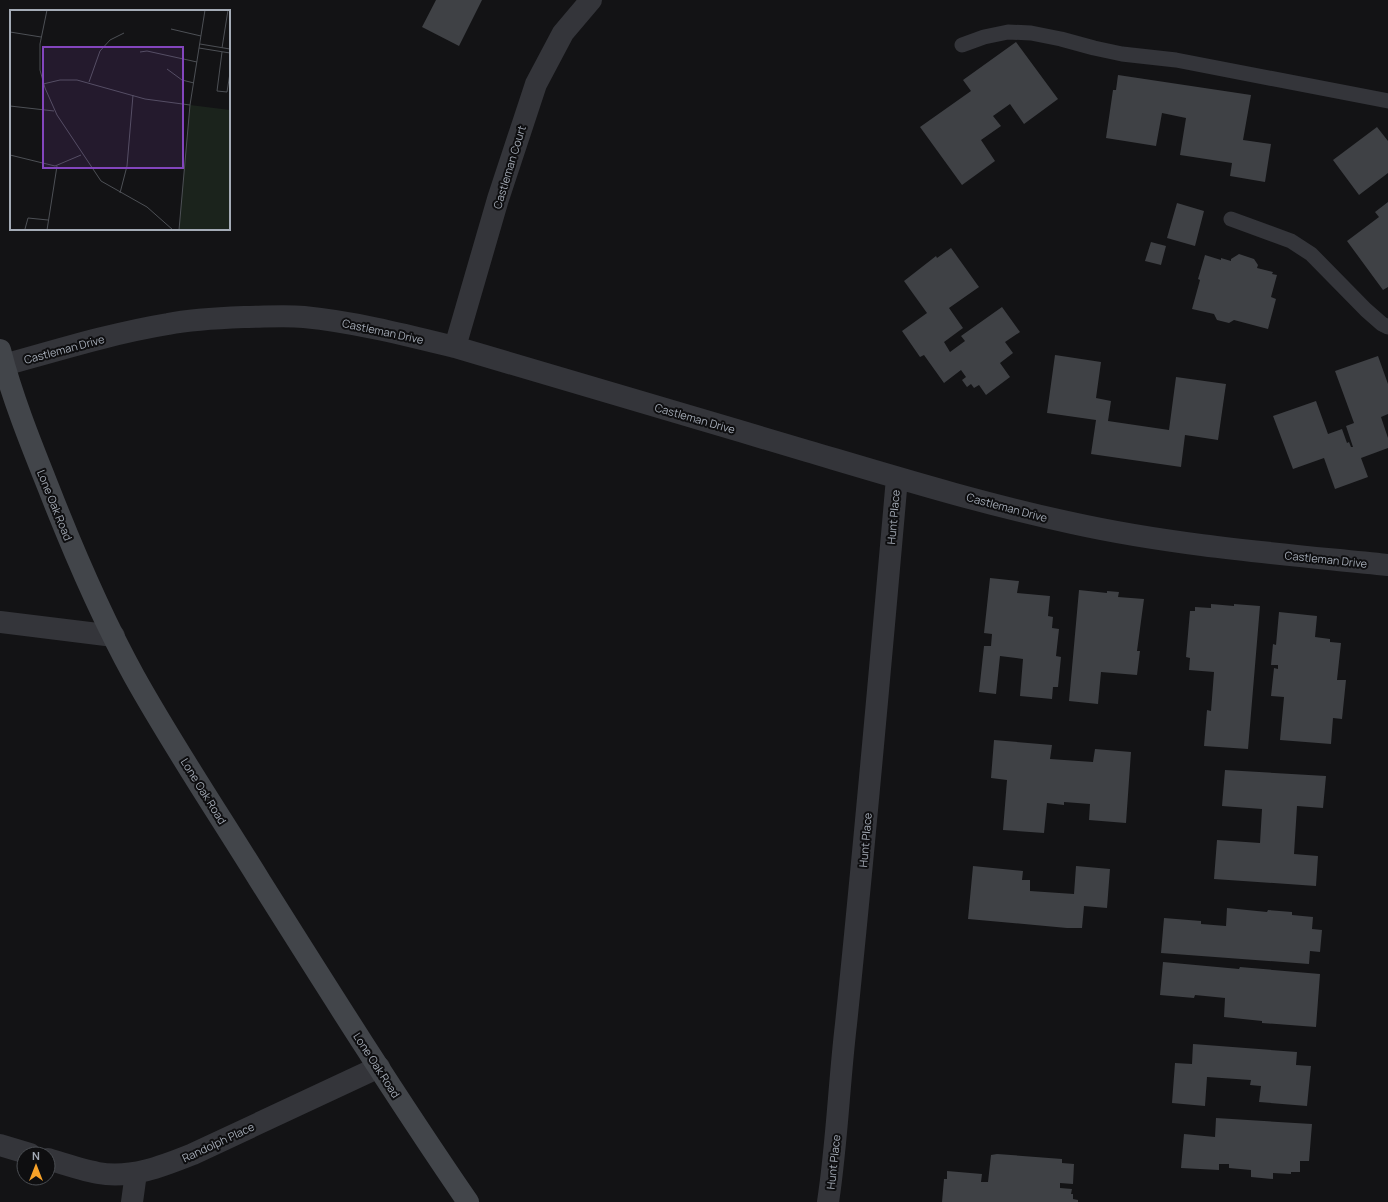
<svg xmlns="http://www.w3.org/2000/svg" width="1388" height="1202" viewBox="0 0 1388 1202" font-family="Manrope,sans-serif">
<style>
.building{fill:#3f4145}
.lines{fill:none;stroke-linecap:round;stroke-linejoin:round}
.lane{stroke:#34353a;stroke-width:15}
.street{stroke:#34353a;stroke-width:22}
.secondary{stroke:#42454a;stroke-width:22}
.labels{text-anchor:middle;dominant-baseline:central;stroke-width:4;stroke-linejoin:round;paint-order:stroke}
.street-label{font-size:11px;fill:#a4abb6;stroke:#0e0e10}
.inset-road{fill:none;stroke:#4d5055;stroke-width:1}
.view{fill:#8345bd;fill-opacity:0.15;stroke:#8345bd;stroke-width:2}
.inset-edge{fill:none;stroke:#a4abb6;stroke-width:2}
</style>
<rect width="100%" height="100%" fill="#131315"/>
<!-- building -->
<path class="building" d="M436,0H482L459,46L422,27Z
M1016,42L1058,99L1024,124L1010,104L993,116L1001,126L981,140L995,161L962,185L920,127L971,91L963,80Z
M1118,75L1251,95L1243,140L1271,144L1265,182L1230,176L1232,163L1180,155L1186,118L1162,113L1156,146L1106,138L1113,90H1116Z
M1377,127L1388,141V173L1359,195L1333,160Z
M1388,202V287L1383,290L1347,241L1379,217L1375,212Z
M1177,203L1204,211L1195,246L1167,238Z
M1151,242L1166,246L1161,265L1145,261Z
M951,248L979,287L949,308L963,328L944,342L950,352L965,341L961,336L1002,307L1020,332L1005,342L1013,353L1000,363L1010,377L986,395L979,385L974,388L971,384L967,387L962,380L966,377L961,370L944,383L924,355L920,357L902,331L927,313L904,281L936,256L937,258Z
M1239,254L1254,259L1258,265L1257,268L1273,272L1272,274L1277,275L1271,297L1276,299L1268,329L1234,320L1229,323L1217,320L1214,314L1192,309L1200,280L1198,279L1205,255L1221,260V258L1231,261V259Z
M1055,355L1101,362L1096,398L1111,401L1108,421L1169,430L1176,377L1226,384L1218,440L1185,435L1181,467L1091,454L1096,420L1047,413Z
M1378,356L1388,384V414L1381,417L1388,438V448L1361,458L1368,477L1335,489L1324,458L1293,469L1273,416L1316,401L1328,434L1342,429L1347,443L1349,442L1351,447H1353L1346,426L1354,423L1335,371Z
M990,578L1019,581L1017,593L1050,596L1048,616L1053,617L1052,628L1059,629L1056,656L1061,657L1058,687H1053L1052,699L1020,696L1023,659L1000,656L996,694L979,692L984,646H991L992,634L984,633Z
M1079,590L1107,593V591L1119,592L1118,597L1144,599L1137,651H1140L1137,675L1101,672L1098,704L1069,701Z
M1211,604L1234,606V604L1260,606L1248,749L1204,746L1207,710L1211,711L1214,672L1189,670L1190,658L1186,657L1190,611H1195V607L1211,608Z
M1279,612L1317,616L1315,637L1330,639V642L1341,643L1337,680H1346L1342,719L1333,718L1331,744L1280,740L1284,697L1271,696L1274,668L1278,669V665H1271L1273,644L1276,645Z
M994,740L1052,745L1050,759L1093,762L1095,749L1131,752L1126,823L1089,820L1090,804L1064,802V805L1047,803L1044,833L1003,830L1007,780L991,778Z
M1225,770L1326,776L1323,808L1297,806L1294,854L1318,856L1316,886L1214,879L1217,840L1260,843L1262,809L1222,806Z
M973,866L1023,871L1022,880H1030V891L1074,894L1076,866L1110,869L1107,908L1084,906L1082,928H1067L968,919Z
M1227,908L1267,912L1268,910L1292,912V915L1313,917L1312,929L1322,930L1320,952L1310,951L1309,964L1161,953L1164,918L1201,921V924L1226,926Z
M1163,962L1239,969L1240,967L1320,974L1316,1027L1262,1023V1021L1224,1017L1225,998L1195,995L1194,998L1160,995Z
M1193,1044L1297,1052L1296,1065L1311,1066L1307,1106L1259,1102L1261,1086L1250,1085L1251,1080L1207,1077L1205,1106L1172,1103L1175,1063L1192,1064Z
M1216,1118L1312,1124L1309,1161H1300V1172H1291V1174L1273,1173V1179L1251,1177V1170L1229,1168V1164H1219V1170L1181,1168L1184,1134L1215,1137Z
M997,1154L1062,1159V1163L1074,1164L1073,1184L1060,1183V1188L1072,1189L1071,1194H1073V1199L1078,1200V1202H942L944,1179H947V1171L982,1174L981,1182H988L991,1155Z"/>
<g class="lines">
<!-- lane -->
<path class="lane" d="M962,45L984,37L1008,32L1031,33L1061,39L1094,48L1122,54L1176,60L1388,101
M1231,219L1291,241L1311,254L1366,310L1382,324L1388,327"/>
<!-- street -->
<path class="street" d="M455,347L498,199L536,84L563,33L591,0
M4,365C58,350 113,333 168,324C193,319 218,318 244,317C264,317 284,315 304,317C355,322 406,335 455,347C573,382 690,416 807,451C895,477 983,504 1072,523C1176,546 1283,554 1388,565
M0,622L114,636
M0,1145L30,1154
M48,1159C64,1164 81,1170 98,1173C131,1179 163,1166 193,1154L379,1067
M132,1202L136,1173
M828,1202C837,1143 839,1083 846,1024C865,842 881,660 897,478"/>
<!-- secondary -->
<path class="secondary" d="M0,350C12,397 31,444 49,489C74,553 101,616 134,676C173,746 218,813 260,881C328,989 396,1097 468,1202"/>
</g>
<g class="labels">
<!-- street labels -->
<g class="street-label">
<text transform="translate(509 167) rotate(-73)">Castleman Court</text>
<text transform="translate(383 331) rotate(12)">Castleman Drive</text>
<text transform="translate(64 349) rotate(-15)">Castleman Drive</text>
<text transform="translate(695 418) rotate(16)">Castleman Drive</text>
<text transform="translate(55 505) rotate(68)">Lone Oak Road</text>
<text transform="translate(1007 507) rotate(15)">Castleman Drive</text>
<text transform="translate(893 517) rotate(-85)">Hunt Place</text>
<text transform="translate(1326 559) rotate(6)">Castleman Drive</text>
<text transform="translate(204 791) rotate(58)">Lone Oak Road</text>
<text transform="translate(865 840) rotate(-85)">Hunt Place</text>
<text transform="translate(377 1065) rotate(57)">Lone Oak Road</text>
<text transform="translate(218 1142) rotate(-25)">Randolph Place</text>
<text transform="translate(833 1162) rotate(-84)">Hunt Place</text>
</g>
</g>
<!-- overview -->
<g transform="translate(10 10)">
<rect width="220" height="220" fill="#131315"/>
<path d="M180,95L220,100V219L169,220Z" fill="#1b231c"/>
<path class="inset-road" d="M37,0L30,34V60L35,78L47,105L91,171L137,197L163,220M161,19L191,26M0,22L31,27M190,34L220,39M189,38L220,43M212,38L218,0M130,42L137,41L187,52M212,42L207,81L217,82L220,63M157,59L172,70L184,73M79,72L90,41L100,30L114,23M33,74L50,70H67L135,89L180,95M0,96L44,101M0,145L45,156L71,145M110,183L117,156L123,85M15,219L18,208L38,210M37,220L47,156M169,220L180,95L195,0"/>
<path class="view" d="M33,37H173V158H33Z"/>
<rect width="220" height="220" class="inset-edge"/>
</g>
<!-- north arrow -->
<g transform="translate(36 1166)"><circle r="19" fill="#0e0e10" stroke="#4a4d52"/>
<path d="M0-3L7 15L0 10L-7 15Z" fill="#f7a229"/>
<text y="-6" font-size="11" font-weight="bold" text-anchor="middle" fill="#a4abb6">N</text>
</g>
</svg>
